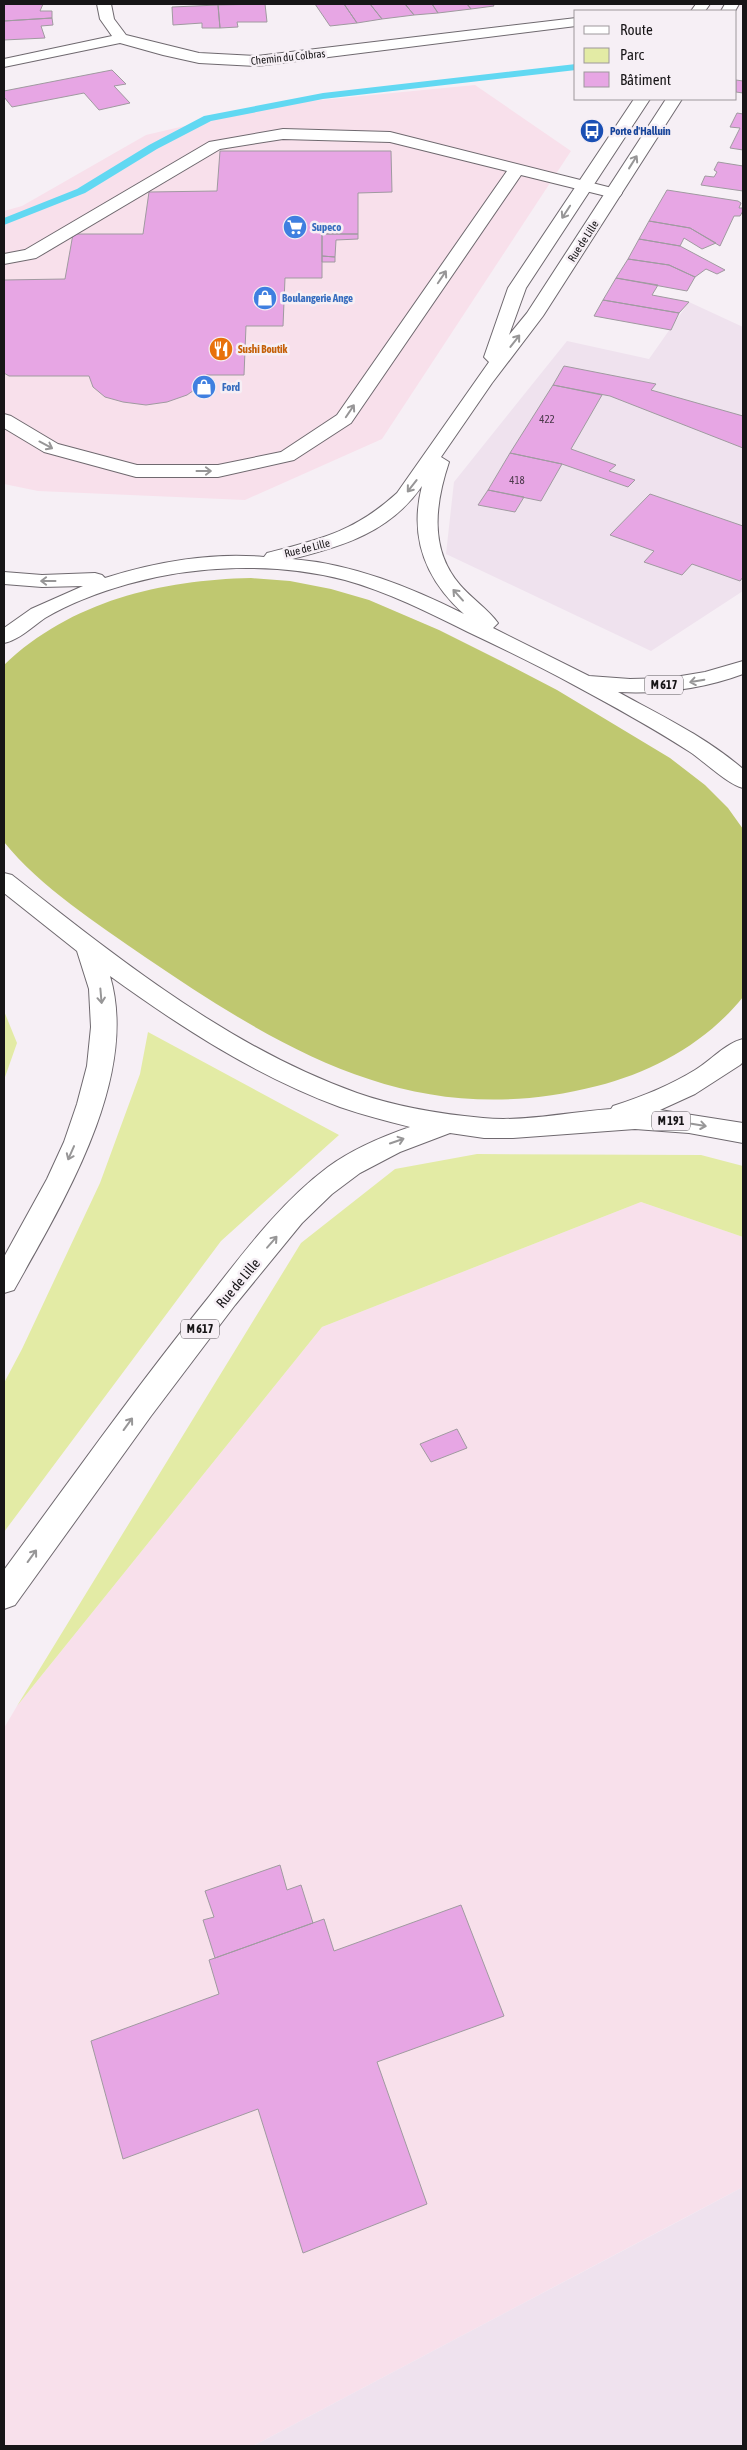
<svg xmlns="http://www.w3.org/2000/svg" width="747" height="2450" viewBox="0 0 747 2450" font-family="'Asap Condensed',sans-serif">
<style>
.commercial{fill:#f8e0eb}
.built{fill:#efe2ee}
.green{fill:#e3eba5}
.forest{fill:#bfc870}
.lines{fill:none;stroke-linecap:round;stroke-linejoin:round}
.stream{fill:#61d8f2;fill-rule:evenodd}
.building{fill:#e7a6e4;stroke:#a09aa0}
.minor-casing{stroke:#6f696f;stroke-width:2}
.major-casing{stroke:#6f696f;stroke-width:2}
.minor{fill:#fff;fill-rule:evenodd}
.major{fill:#fff;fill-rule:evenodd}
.oneway{stroke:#979697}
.labels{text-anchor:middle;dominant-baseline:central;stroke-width:5;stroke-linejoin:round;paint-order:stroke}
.far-street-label{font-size:11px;fill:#171517;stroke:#f6eff5}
.far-transit-label{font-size:11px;font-weight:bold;fill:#164399;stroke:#f6eff5;text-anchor:start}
.far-shop-label{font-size:11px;font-weight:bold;fill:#366cbe;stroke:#f6eff5;text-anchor:start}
.far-food-label{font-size:11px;font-weight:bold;fill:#c56008;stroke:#f6eff5;text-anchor:start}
.number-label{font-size:11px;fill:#4b394a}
.shield{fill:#f6eff5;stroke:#5a565a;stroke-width:1}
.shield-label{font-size:12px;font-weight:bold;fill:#171517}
.street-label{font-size:14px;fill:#171517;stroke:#f6eff5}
</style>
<rect width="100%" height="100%" fill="#f6eff5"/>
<!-- commercial -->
<path class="commercial" d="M475,85L571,151L382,439L245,500L38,491L4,484V211L22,206L146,135L279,104Z
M641,1202L743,1237V2187L253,2446H4V1728L17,1706L322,1327Z"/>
<!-- built -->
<path class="built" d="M689,302L743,327V591L651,651L446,554L454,482L567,341L649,359Z
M743,2187V2446H253L681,2220Z"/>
<!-- green -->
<path class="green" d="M4,1011L17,1043L4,1080Z
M148,1032L339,1135L221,1241L4,1532V1383L22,1349L100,1183L140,1074Z
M477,1154L701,1155L743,1166V1237L641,1202L322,1327L17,1706L301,1243L395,1169Z"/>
<!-- forest -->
<path class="forest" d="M251,578L290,581L331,589L369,600L439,630L503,662L557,690L670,758L705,785L728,808L743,829V997C707,1042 653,1072 597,1086C418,1132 288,1054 145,957C98,924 40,887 4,842V665C71,601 161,580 251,578Z"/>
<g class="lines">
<!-- stream -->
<path class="stream" d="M576,64V70L323,99L211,121L157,149L85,193L4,225V218L77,189L149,145L204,116L323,93Z"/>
</g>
<!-- building -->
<path class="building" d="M4,4H43L40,11H52V18L4,21Z
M265,4L267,22H237L238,27L220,28L218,5Z
M315,4H344L357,23L330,26Z
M344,4H370L382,19L357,23Z
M370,4H405L414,15L382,19Z
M405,4H432L438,13L414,15Z
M432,4H467L471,9L438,13Z
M467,4H493L494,6L471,9Z
M218,5L220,28H202V23L173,25L172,7Z
M52,18L53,25L41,26L45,38L4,40V21Z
M112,70L126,84L114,86L130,103L99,110L84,93L12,107L4,97V91Z
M736,80L743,81V93L736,92Z
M737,113L743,114V150L730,148L740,128L730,127Z
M220,151H391L392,192L358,193V234H322V278H285L283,326H246L244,375H206L200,386L187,395L167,402L146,405L123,402L105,397L93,387L89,376H9L4,373V280L65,279L73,234H143L149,192L217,191Z
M718,162L743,166V191L701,185L705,176L714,177L717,172L714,170Z
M667,190L738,201L741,203L739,208H743V211L740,216H734L720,246L690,228L649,221Z
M649,221L690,228L716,243L702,249L684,238L680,246L639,239Z
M322,234H358V239L336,240L335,257L322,256Z
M639,239L680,246L725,270L717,274L706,269L695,277L669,265L628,259Z
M322,256L335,257V262H322Z
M628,259L669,265L695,277L687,291L616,278Z
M616,278L658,285L652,295L689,302L679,313L603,300Z
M603,300L679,313L671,330L594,316Z
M564,366L656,384L651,390L743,416V448L610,396L553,385Z
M553,385L602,395L571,449L616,465L609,471L635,480L628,487L562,464L510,453Z
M510,453L562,464L541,501L488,490Z
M488,490L524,497L515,512L478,505Z
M650,494L743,526V577L740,581L692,564L682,575L644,562L654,551L610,535Z
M457,1429L467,1448L431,1462L420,1444Z
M280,1865L287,1890L301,1885L313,1923L215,1958L203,1920L214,1917L205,1891Z
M461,1905L504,2016L377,2062L427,2204L303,2253L258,2109L123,2159L91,2041L219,1994L209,1960L215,1958L324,1919L334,1951Z"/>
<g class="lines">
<!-- minor casing -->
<g class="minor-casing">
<path id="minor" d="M97,4H111L114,19L126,35L199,53L257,56L576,18V26L257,66L199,63L163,55L120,43L4,67V59L112,36L100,19Z
M283,129L390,132L620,190L622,193L620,196L614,198L521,175L351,423L294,460L218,477H136L44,452L4,428V414L11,416L58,444L137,465H218L281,452L337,415L507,171L390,142L283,139L220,149L36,258L4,264V254L25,250L209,142Z"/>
</g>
<!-- major casing -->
<g class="major-casing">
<path id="major" d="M696,4H710L705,11H691Z
M725,4H739L735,11H721Z
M634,99H650L526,288L509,335L527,313L666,99H682L543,316L492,383L441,457L449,462C435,504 429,549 460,585C471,598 488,609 498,623L493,628L589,676L630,679L669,678L705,672L743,661V674C703,689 661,694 618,692C660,715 706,737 743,769V788C727,784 705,762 690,752C653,728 613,706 574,685C539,666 504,649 468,632C428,612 388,592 345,580C275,562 197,565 128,584C100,592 70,603 45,618C32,627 19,640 4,643V628L31,609L83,586L42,587L4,584V572L42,575L95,573L102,575L105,578C154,562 212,552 264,557L267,553C321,539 354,532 397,493L489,362L484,357L508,288ZM422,486C409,537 425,579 464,614C410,587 353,564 292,559C344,546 390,532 422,486Z
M4,873L12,875C119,959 228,1047 357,1093C397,1107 440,1114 483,1118C525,1122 568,1112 611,1109L613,1106C641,1097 669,1086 695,1070C710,1061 726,1043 743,1039V1062L740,1065L695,1094L660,1110L743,1123V1143L689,1133L635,1129L513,1138H484L450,1133L400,1152L360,1173L332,1194L302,1223L235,1305L151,1416L15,1605L4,1609V1570C71,1479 137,1386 208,1298C244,1252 281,1202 328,1167C353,1149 381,1137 410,1127C387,1121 363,1115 340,1107C256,1076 182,1028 110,976C140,1078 62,1204 14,1290L4,1293V1257L47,1179L64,1142L77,1104L87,1066L91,1027L89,989L77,951L4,893Z"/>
</g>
<!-- minor -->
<use href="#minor" class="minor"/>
<!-- major -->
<use href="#major" class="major"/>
</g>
<!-- one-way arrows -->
<defs><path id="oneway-shaft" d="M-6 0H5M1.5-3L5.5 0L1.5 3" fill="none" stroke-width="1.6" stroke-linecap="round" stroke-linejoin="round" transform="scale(1.25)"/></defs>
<g class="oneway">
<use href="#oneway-shaft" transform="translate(633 162) rotate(-58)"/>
<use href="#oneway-shaft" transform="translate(566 212) rotate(123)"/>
<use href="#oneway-shaft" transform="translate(442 277) rotate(-56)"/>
<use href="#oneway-shaft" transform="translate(515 341) rotate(-52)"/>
<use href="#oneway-shaft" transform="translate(350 411) rotate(-56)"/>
<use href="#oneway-shaft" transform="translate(46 445) rotate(28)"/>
<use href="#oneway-shaft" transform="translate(204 471)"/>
<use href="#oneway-shaft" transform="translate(412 486) rotate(128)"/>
<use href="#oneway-shaft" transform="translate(48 581) rotate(180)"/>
<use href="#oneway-shaft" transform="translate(458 595) rotate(-132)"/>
<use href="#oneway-shaft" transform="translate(697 681) rotate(170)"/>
<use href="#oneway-shaft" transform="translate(101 996) rotate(85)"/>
<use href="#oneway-shaft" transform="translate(699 1125) rotate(9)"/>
<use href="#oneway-shaft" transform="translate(397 1141) rotate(-19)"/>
<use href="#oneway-shaft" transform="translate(71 1153) rotate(114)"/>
<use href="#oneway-shaft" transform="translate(272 1242) rotate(-49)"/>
<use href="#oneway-shaft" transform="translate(128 1424) rotate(-54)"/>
<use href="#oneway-shaft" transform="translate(32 1556) rotate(-54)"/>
</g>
<!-- icons -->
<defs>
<g id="bus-disc" transform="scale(1.25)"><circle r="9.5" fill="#1a4fb4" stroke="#f6eff5"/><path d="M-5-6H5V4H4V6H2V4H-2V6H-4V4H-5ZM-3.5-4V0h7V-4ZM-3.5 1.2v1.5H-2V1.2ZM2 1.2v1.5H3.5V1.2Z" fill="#fff"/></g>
<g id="supermarket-disc" transform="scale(1.25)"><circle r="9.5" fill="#3f7fe0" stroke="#f6eff5"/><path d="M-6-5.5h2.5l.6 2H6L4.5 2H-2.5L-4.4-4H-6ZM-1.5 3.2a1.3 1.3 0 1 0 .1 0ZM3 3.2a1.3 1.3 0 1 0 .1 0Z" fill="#fff"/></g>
<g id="shop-disc" transform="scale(1.25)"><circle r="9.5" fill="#3f7fe0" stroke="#f6eff5"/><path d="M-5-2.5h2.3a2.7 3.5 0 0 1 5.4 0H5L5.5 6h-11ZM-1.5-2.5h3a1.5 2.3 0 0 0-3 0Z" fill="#fff"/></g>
<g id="restaurant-disc" transform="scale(1.25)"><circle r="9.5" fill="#e8710a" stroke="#f6eff5"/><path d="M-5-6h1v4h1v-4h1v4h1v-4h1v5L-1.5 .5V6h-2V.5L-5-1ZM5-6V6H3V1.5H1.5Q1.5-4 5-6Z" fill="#fff"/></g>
</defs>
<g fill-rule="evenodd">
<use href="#bus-disc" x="592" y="131"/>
<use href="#supermarket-disc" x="295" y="227"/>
<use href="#shop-disc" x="265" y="298"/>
<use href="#restaurant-disc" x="221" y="349"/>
<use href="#shop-disc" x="204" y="387"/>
</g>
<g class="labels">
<!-- far-street labels -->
<g class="far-street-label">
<text transform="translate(288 57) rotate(-6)">Chemin du Colbras</text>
<text transform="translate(583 241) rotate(-57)">Rue de Lille</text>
<text transform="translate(307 548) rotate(-14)">Rue de Lille</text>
</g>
<!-- far-transit labels -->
<g class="far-transit-label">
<text x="610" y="131">Porte d'Halluin</text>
</g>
<!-- far-shop labels -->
<g class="far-shop-label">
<text x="312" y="227">Supeco</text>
<text x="282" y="298">Boulangerie Ange</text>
<text x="222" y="387">Ford</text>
</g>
<!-- far-food labels -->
<g class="far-food-label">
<text x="238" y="349">Sushi Boutik</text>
</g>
<!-- number labels -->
<g class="number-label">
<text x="547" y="419">422</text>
<text x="517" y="480">418</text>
</g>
<!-- shield labels -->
<g class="shield">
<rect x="645" y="675.5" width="38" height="19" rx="4"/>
<rect x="652" y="1111.5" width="38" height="19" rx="4"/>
<rect x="181" y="1319.5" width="38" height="19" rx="4"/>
</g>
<g class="shield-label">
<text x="664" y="685">M 617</text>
<text x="671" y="1121">M 191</text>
<text x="200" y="1329">M 617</text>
</g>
<!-- street labels -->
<g class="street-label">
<text transform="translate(238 1283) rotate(-50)">Rue de Lille</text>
</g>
</g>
<!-- border -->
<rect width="747" height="2450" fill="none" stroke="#171517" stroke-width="10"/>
<!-- legend -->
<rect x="574" y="10" width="162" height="90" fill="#f6eff5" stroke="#9d989c"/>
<rect x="584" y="26" width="25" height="8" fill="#ffffff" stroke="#9d989c"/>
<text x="620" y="35" font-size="15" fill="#171517">Route</text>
<rect x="584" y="48" width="25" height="15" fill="#e3eba5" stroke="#9d989c"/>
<text x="620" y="60" font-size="15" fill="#171517">Parc</text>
<rect x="584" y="72" width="25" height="15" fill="#e7a6e4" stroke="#9d989c"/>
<text x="620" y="85" font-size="15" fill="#171517">Bâtiment</text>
</svg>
